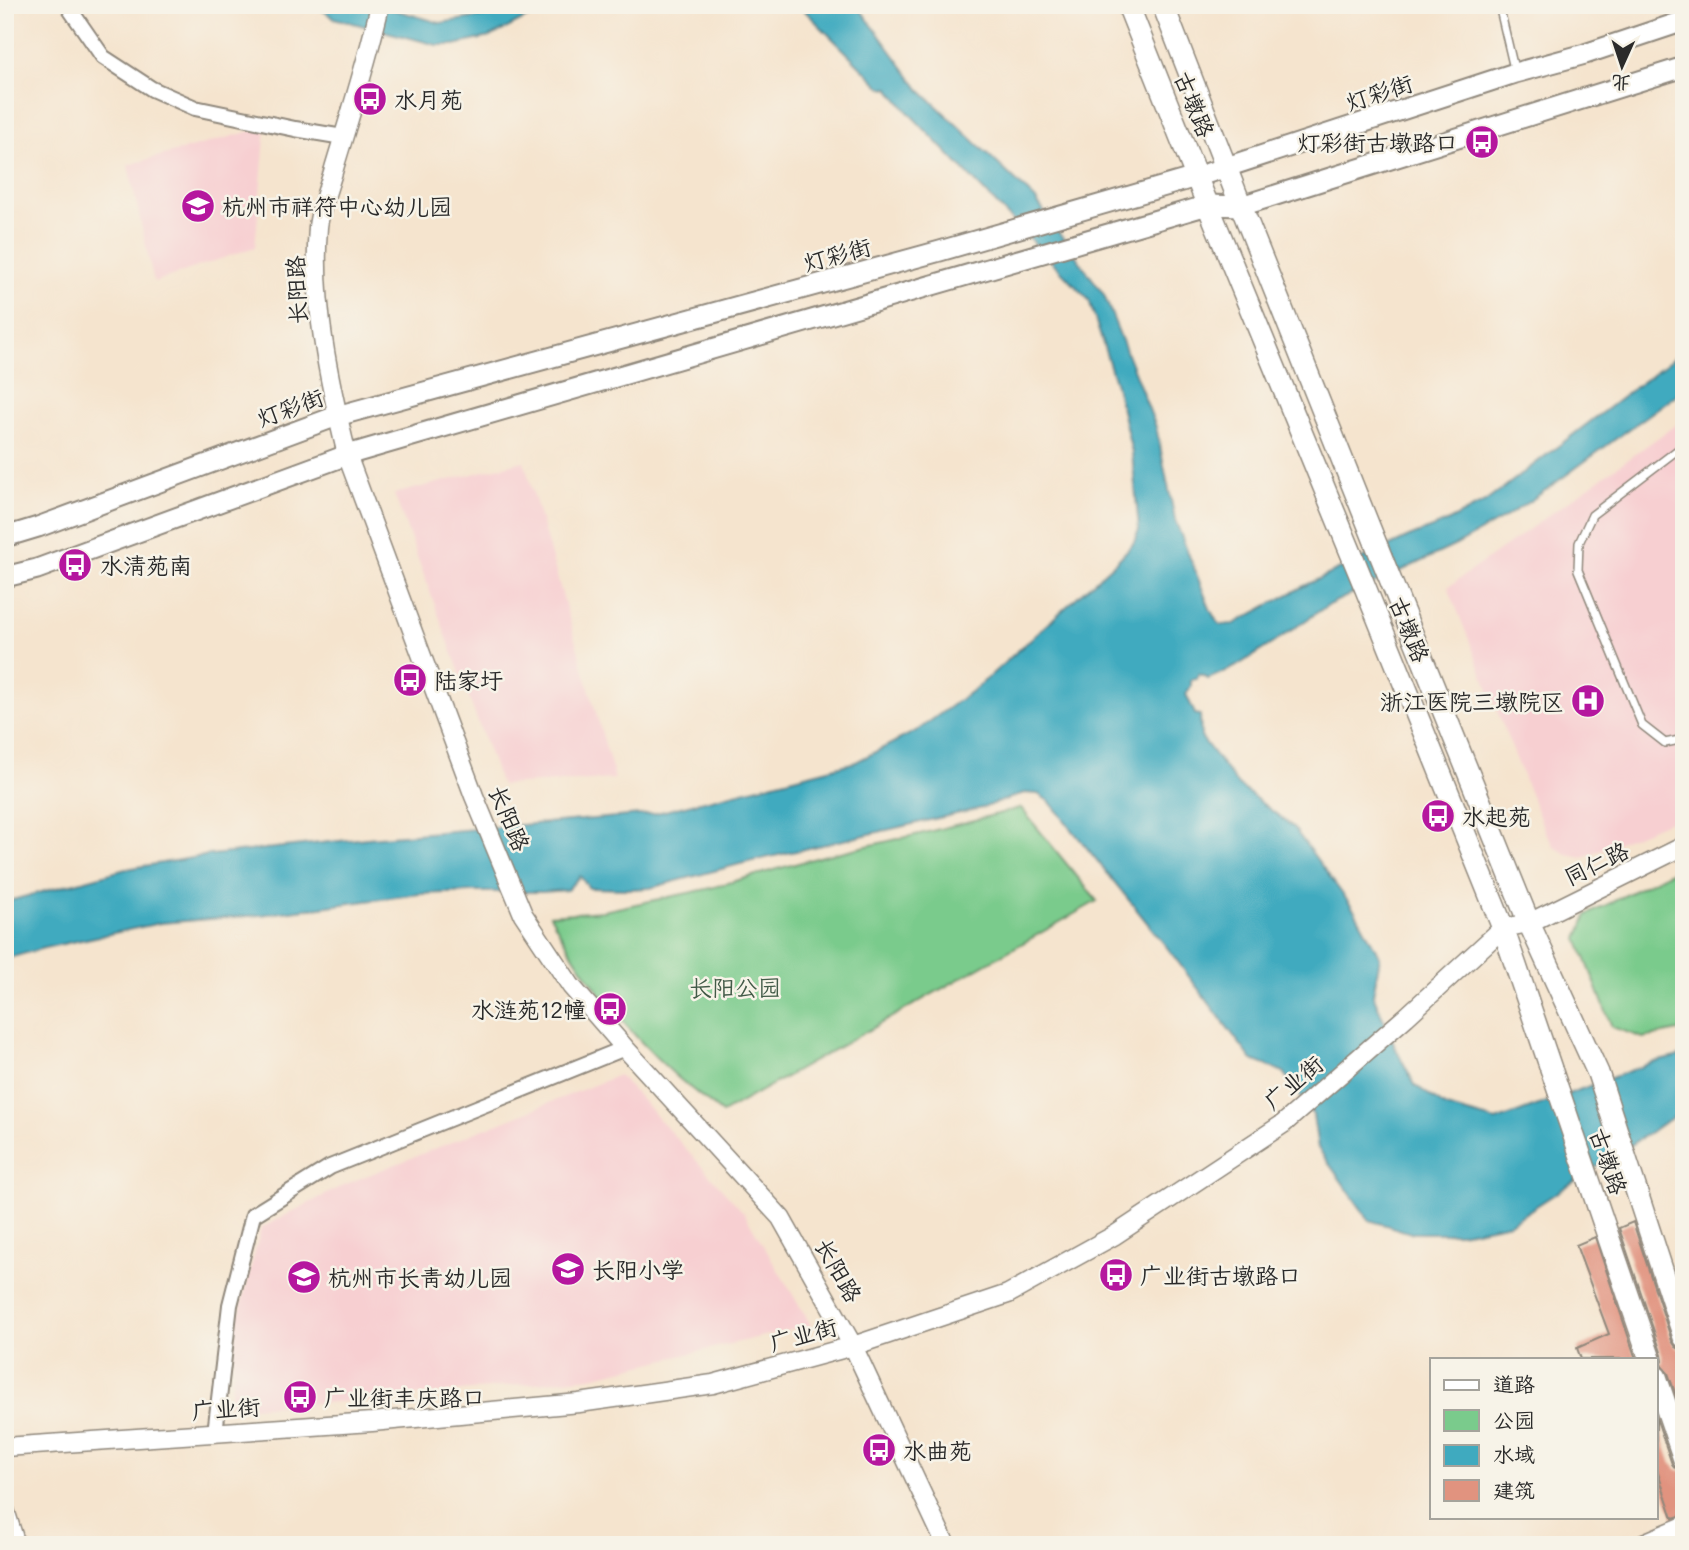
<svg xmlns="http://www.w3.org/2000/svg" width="1689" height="1550" viewBox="0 0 1689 1550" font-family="Mali,'LXGW WenKai TC',sans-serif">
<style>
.built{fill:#f7cfd1}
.green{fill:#7acb8c;stroke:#527b5c;stroke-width:2}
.water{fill:#3faabf;stroke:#356a75;stroke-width:2}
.building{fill:#e1937f}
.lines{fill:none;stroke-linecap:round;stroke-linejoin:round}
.service-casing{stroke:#90887c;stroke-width:10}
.minor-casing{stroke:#90887c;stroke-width:18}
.tertiary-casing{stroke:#90887c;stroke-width:21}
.secondary-casing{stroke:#90887c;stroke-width:23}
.primary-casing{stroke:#90887c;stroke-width:24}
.service{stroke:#fff;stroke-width:7}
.minor{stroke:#fff;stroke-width:14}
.tertiary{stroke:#fff;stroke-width:18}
.secondary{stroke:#fff;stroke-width:19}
.primary{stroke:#fff;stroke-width:21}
.labels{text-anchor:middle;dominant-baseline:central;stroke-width:5;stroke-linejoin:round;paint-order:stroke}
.street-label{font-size:23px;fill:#2b2b2b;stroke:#f7f3e8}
.poi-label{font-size:23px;fill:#2b2b2b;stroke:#f7f3e8;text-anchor:start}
.park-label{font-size:23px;fill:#435b48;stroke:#f7f3e8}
</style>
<rect width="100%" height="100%" fill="#f7f3e8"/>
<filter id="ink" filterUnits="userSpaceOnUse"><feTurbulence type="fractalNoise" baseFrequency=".0143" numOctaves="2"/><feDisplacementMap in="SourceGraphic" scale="14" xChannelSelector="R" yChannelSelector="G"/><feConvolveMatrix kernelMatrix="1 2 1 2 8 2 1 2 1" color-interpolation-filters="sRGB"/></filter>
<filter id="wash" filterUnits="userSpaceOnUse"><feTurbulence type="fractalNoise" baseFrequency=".00686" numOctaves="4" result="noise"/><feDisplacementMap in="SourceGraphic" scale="28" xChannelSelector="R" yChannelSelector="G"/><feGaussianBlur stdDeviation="1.57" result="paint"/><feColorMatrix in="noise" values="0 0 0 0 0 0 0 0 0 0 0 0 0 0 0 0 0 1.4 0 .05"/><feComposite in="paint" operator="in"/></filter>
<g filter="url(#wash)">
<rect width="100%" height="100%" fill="#f5e4ce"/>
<!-- built -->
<path class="built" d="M266,127L255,247L154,282L128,165Z
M1684,419V815L1583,857L1567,854L1554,847L1544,829L1448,587Z
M524,461L615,779L501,785L394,494Z
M619,1075L744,1213L811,1325L591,1377L376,1400L230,1408L236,1326L261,1228L346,1184Z"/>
<!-- green -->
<path class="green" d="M1021,808L1097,901L722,1113C707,1101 691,1089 676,1076C626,1031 582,975 550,915L603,911L707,889L823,856L924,833Z
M1684,865V1030L1643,1038L1612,1027L1578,939L1587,915Z"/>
<!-- water -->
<path class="water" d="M315,5H378L440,23L485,16L504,5H551L490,37L454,45H437L334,18Z
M799,5H857L920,90L1035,199L1104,295L1156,427L1175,520L1211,611L1216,620L1221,625L1234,624L1302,587L1409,537L1447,522L1485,502L1684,350V389L1536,497L1501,520L1456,545L1328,605L1273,643L1235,667L1208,679L1205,676L1198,674L1197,679L1191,680V686L1186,694L1195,714L1200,715L1201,737L1238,785L1293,827L1355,911L1380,957L1373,995L1397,1051L1415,1085L1446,1107L1496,1121L1651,1063L1684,1055V1110L1510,1223L1460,1233H1411L1369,1220L1318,1148L1313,1115L1284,1072L1252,1060L1166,946L1050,802L1038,794L1024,793L982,808L740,864L650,888L629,889L589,888L580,876L567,890L542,892H472L419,894L260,915L160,923L44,948L5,959V902L126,869L210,855L367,838L653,814L856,762L918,730L980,685L1118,560L1133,544L1139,530L1132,452L1116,385L1089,300L909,113L889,88L881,87Z"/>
<g id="blocks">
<!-- building -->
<path class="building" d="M1633,1222L1672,1341L1676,1347L1681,1350L1684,1357V1418L1668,1373L1661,1365L1663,1361L1662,1355L1619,1228Z
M1595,1237L1636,1359H1581L1577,1348L1609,1334L1576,1245Z
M1656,1417L1672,1464L1676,1469L1684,1472V1515L1673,1518L1656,1467Z"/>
</g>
</g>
<g filter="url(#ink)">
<use href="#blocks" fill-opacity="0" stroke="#90887c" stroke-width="2"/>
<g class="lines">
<!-- service casing -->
<g class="service-casing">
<path id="service" d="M1499,5L1515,73
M1501,11L1517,5
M1684,445L1592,515L1579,543L1578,570L1642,725L1665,743L1684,739"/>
</g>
<!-- minor casing -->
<g class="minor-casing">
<path id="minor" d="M67,5L103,57L152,89L195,108L295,129L343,137
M215,1433L230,1305L253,1215L330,1167L625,1048"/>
</g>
<!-- tertiary casing -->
<g class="tertiary-casing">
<path id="tertiary" d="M380,5C368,59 351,112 335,165C330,184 320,208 318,227C312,303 329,381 347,455L474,796L523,914L571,986L625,1048L781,1218L853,1346L946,1545
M5,1447L372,1422L579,1403L713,1384L853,1346L1008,1294L1115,1235L1283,1124L1406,1017L1503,928L1529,923L1684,846
M5,1510L16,1545
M1639,1545L1684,1526"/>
</g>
<!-- secondary casing -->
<g class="secondary-casing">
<path id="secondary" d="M5,537L38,527L337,416L940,251L1196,177L1515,73L1585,54L1684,21
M5,577L37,569L347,455L1208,205L1241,206L1684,67"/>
</g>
<!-- primary casing -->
<g class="primary-casing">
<path id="primary" d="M1128,5L1202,191L1365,587L1503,928L1650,1359
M1163,5L1241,206L1374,539L1529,923L1598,1073L1684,1337
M1656,1377L1684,1459"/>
</g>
<!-- service -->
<use href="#service" class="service"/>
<!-- minor -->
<use href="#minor" class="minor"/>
<!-- tertiary -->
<use href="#tertiary" class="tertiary"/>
<!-- secondary -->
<use href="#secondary" class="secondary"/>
<!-- primary -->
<use href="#primary" class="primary"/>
</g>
</g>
<!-- icons -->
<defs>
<g id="bus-disc" transform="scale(1.75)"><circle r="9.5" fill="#b5179e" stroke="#f7f3e8"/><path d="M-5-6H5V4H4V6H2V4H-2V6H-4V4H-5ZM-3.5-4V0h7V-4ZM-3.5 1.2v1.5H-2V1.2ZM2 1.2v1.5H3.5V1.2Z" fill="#fff"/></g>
<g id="school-disc" transform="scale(1.75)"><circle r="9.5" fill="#b5179e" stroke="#f7f3e8"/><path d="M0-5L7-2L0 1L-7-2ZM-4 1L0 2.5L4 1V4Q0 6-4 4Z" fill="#fff"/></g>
<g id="hospital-disc" transform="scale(1.75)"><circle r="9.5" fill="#b5179e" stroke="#f7f3e8"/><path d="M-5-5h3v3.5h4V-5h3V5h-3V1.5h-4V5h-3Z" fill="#fff"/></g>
</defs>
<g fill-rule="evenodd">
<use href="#bus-disc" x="370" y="99"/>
<use href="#bus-disc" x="1482" y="142"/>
<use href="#school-disc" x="198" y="206"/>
<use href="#bus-disc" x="75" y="565"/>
<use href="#bus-disc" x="410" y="680"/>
<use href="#hospital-disc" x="1588" y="701"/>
<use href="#bus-disc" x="1438" y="816"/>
<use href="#bus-disc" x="610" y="1009"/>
<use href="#school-disc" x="568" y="1269"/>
<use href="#bus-disc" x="1116" y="1275"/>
<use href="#school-disc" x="304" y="1277"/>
<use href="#bus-disc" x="300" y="1397"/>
<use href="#bus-disc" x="879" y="1450"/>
</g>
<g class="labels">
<!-- street labels -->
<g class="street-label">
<text transform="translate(1379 92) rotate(-18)">灯彩街</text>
<text transform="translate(1195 104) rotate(68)">古墩路</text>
<text transform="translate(837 254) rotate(-15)">灯彩街</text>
<text transform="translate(296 290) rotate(-93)">长阳路</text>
<text transform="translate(290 407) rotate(-20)">灯彩街</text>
<text transform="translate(1410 629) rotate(68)">古墩路</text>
<text transform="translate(510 818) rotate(67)">长阳路</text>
<text transform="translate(1596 863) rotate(-26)">同仁路</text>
<text transform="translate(1293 1082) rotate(-40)">广业街</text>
<text transform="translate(1609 1161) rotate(71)">古墩路</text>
<text transform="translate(839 1270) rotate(60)">长阳路</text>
<text transform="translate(803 1334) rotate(-15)">广业街</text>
<text transform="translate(226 1408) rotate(-4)">广业街</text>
</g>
<!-- poi labels -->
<g class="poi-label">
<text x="394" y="99">水月苑</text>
<text x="1458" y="142" text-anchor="end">灯彩街古墩路口</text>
<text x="222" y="206">杭州市祥符中心幼儿园</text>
<text x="100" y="565">水清苑南</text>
<text x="434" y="680">陆家圩</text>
<text x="1564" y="701" text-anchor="end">浙江医院三墩院区</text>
<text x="1462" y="816">水起苑</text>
<text x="586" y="1009" text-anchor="end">水涟苑12幢</text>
<text x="592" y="1269">长阳小学</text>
<text x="1140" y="1275">广业街古墩路口</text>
<text x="328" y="1277">杭州市长青幼儿园</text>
<text x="324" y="1397">广业街丰庆路口</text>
<text x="903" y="1450">水曲苑</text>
</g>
<!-- park labels -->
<g class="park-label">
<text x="735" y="987">长阳公园</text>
</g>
</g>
<!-- margin -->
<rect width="1689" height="1550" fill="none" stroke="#f7f3e8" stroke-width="28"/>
<!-- legend -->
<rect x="1430" y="1358" width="228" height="161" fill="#f7f3e8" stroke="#a5a39c" stroke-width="2"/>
<rect x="1444" y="1380" width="35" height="10" fill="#ffffff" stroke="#a5a39c" stroke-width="2"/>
<text x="1493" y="1392" font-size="21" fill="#2b2b2b">道路</text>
<rect x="1444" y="1410" width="35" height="21" fill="#7acb8c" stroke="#a5a39c" stroke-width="2"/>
<text x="1493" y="1428" font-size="21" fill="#2b2b2b">公园</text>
<rect x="1444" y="1445" width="35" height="21" fill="#3faabf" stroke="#a5a39c" stroke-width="2"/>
<text x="1493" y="1462" font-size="21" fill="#2b2b2b">水域</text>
<rect x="1444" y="1480" width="35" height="21" fill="#e1937f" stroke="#a5a39c" stroke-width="2"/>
<text x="1493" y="1498" font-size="21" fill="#2b2b2b">建筑</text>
<!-- north arrow -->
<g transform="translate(1622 66) rotate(183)" stroke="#f7f3e8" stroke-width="5" paint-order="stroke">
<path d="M0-5L12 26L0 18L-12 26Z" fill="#2b2b2b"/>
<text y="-10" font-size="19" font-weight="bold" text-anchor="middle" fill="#2b2b2b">北</text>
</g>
</svg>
